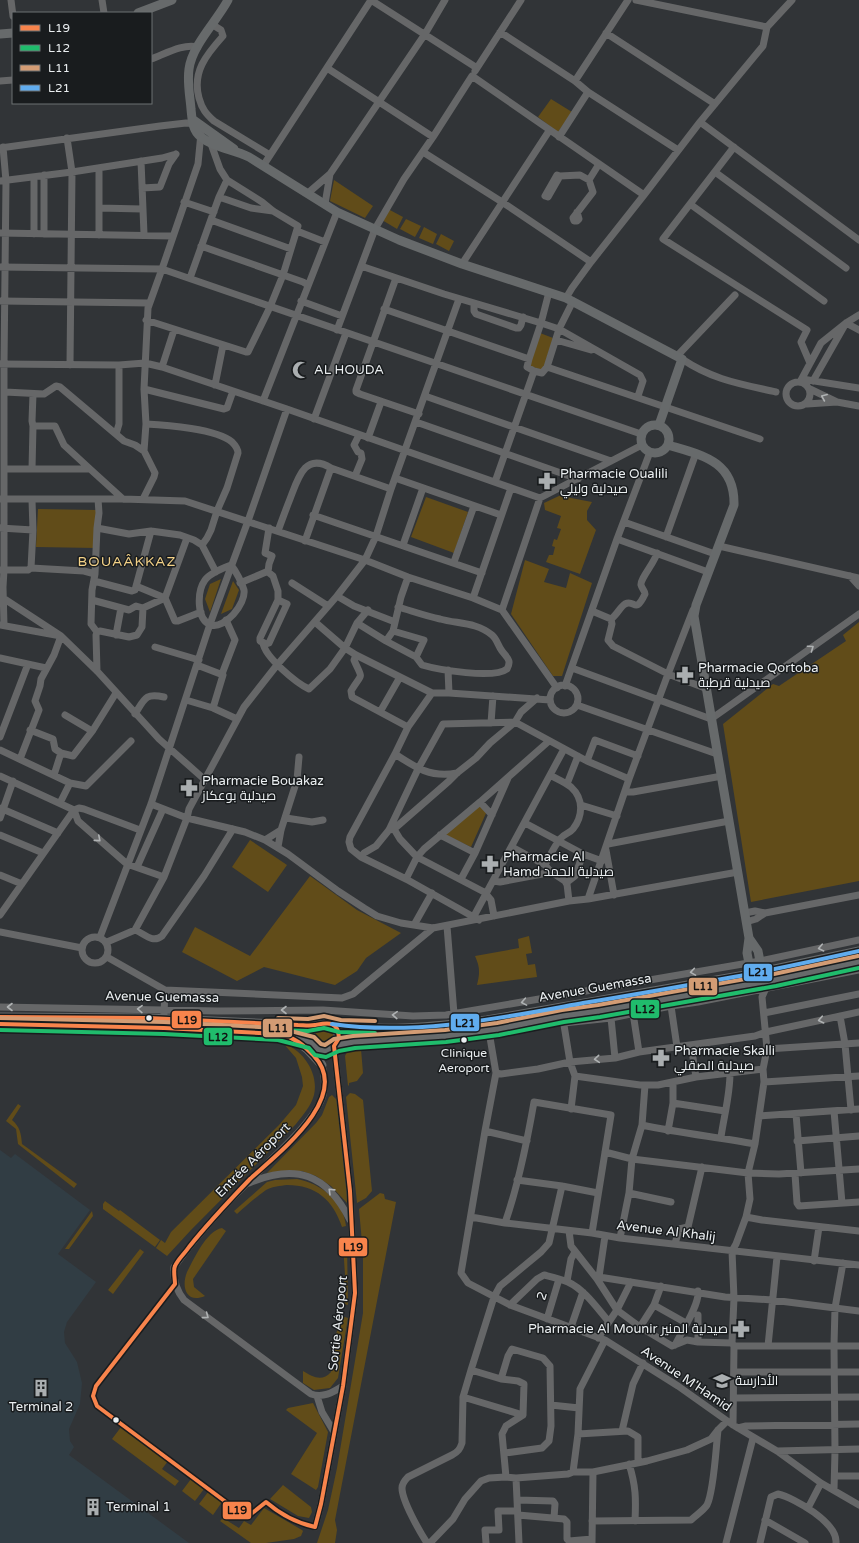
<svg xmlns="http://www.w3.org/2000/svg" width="859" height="1543" viewBox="0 0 859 1543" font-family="'Varela Round',Cairo,sans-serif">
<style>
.built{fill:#313d44}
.green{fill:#614c19}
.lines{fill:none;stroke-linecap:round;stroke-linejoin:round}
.street{stroke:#666768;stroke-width:7}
.secondary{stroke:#676a6b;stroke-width:9}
.bus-1-casing{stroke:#191c1e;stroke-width:7}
.bus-2-casing{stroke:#191c1e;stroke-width:7}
.bus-3-casing{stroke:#191c1e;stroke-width:7}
.bus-4-casing{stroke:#191c1e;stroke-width:7}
.bus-1{stroke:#f8844c;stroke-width:4}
.bus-2{stroke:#20bc6c;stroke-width:4}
.bus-3{stroke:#d39c74;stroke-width:4}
.bus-4{stroke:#60acee;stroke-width:4}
.oneway{stroke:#afb2b3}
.bus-dot{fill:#ebeff1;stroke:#191c1e;stroke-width:1.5}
.labels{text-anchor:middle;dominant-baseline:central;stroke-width:3;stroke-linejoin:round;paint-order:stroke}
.bus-label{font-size:12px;fill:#ebeff1;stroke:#191c1e}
.poi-label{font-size:13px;fill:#ebeff1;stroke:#191c1e;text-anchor:start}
.street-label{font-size:13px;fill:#ebeff1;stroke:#191c1e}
.neighbourhood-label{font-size:14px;letter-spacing:1px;fill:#f4d288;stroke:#191c1e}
.line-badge{stroke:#191c1e;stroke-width:1.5}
.pale-badge-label{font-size:11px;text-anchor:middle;font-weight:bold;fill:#111}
</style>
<rect width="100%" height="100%" fill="#313437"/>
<!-- built -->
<path class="built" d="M0,1150L11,1158L15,1154L90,1210L58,1254L96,1282L67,1322L64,1332L65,1343L77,1362L82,1383L80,1404L69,1429L70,1441L74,1447L69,1455L189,1543H0Z"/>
<!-- green -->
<path class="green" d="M551,99L572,112L558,132L538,117Z
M334,180L373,206L365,218L330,201Z
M388,209L403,217L397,229L382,220Z
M406,219L421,226L415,237L400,229Z
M424,227L437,234L433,244L419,238Z
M441,234L454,241L449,251L436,244Z
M540,333L553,338L543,370L529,366Z
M561,495L571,498L592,502L587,511V520L596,530L580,574L546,562L549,555H553L555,547L552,546L554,539L557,540L561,529L557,528L561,516L545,510L544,503Z
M426,497L468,512L454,553L411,537Z
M38,509L97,510L96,548L36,547Z
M525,560L549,569L544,582L566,588L570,573L592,583L562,676H553L511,614Z
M221,579L210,612L205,599L210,584Z
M233,581L239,590L232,609L221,614Z
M859,622V881L751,902L723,724L773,684L779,686L846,641L843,635Z
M480,805L487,811L471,847L444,834Z
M250,840L287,865L268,892L232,867Z
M310,876L357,910L401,933L366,958L357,971L335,985L264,967L237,981L182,952L195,927L250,956Z
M529,936L532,953L526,954L528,965L535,964L537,977L477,985C480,973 480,967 475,956L519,948L518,939Z
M314 1037a10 10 0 1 1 20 0a10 10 0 1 1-20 0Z
M283,1043C303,1050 319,1073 314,1095C311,1106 303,1115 296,1124L191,1230L167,1256L156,1248L161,1240L165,1243L171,1232L279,1125L296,1105L303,1086L302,1077L296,1058Z
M361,1049L363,1073L357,1081L349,1083V1085L348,1086L345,1056L347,1052Z
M350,1093L355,1094L363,1100L372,1191L366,1198L357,1203L346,1097Z
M332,1095L337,1100L347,1192V1203L331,1186L316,1176L302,1171H287L267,1173L316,1123L322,1115L329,1097Z
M18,1104L21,1106L12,1120C20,1127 21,1133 22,1144L77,1184L74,1188L18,1144L16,1129L6,1121Z
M297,1179C320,1183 344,1201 346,1226L342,1227C333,1200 316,1185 287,1185C280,1186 273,1186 266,1190C256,1197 246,1206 237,1214L234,1211L267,1182L275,1180Z
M380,1193L384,1194L385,1199L396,1202L335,1520L337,1530L335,1543H317L328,1510L337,1468L363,1313V1254L359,1209Z
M105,1201L119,1211L120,1210L160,1240L155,1247L103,1209V1204Z
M92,1211L93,1216L69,1249H65Z
M222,1228L226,1231L193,1279L194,1287L205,1296C186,1304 181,1287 187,1272C194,1259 206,1231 222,1228Z
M343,1244H347L348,1305L344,1304L341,1301L345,1275Z
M140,1249L144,1252L113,1294L108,1290Z
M342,1316L348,1318L338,1378L330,1388L314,1390L303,1383V1371C313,1377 322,1382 331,1372L333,1362V1343Z
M313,1403L328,1432L318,1487L316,1490L291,1474L317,1433L286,1410L288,1408Z
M121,1427L168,1461L162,1469L179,1481L175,1486L112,1439Z
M191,1479L204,1489L195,1501L182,1491Z
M283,1485L311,1507L312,1512L309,1518L298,1516L270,1499Z
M208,1492L222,1502L213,1515L199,1504Z
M264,1508L302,1530L303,1531L301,1536L294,1539L266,1543H251L220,1521L223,1518L239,1528L244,1521L251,1525Z"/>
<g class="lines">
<!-- street -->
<path class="street" d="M11,0L13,16
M102,0L104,13
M371,0L477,68
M213,25L221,30L223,36C206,55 192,72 199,98C202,109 206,114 214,121L270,155
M767,27L792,0
M500,32L575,81L588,92L678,150
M606,33L715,104
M151,59C165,54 183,43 198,47
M327,68L433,137
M475,71L521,0
M0,81L13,80
M575,81L628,0
M700,122L859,240
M559,137L588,92
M67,138L72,172L70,365
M3,147L6,181L4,364V570L3,587L4,625
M734,147L663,239L807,330L801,342L810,363
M0,148L160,126L186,123L196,124
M423,152L502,202L591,262
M141,161L144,234
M263,166L371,0
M99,168V208L142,209
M715,172L846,268
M44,175V234
M560,176L557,175L545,196L548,197L560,176L580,175L589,180
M0,181L72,172L162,158L176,154
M142,188L160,187L169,164L176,154
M308,193L330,174
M219,197L251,208L273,211
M184,202L214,212
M325,204L330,174L425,34L445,0
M690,204L824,301
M577,212L579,219L577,221H574L573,218L593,192L589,180L599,164
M211,220L291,249
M297,231L325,242
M0,233L173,236
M34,234V177
M99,235V208
M201,246L303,282L308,285
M462,264L549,131
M361,266L444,294L541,323L549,292
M0,267L162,269L641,434
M190,278L219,197L227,180
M396,278L356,390V392L360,394L419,414
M566,298L572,288L591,262L644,195L700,122L763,46L767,27L636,0
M1,301L149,303
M301,301L342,316
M573,301L559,329L640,375L643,381L638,396
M474,303V311L476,314L516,328H519L521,325L523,317
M384,309L529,359
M146,320L246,352H248L270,307L283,275L298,226L273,211L262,202L227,180L220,169L210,141
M541,323L559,329L547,367L542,373L534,371L527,367L529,359Z
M337,330L375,229L404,179L433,137L472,76L644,195
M556,340L591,350
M677,356L735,295
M682,359C713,380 741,384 776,392
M0,364L119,365L145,363L162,367L287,409L540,498
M162,367L174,330
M547,367L760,439
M802,379L859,388
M813,381L846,323L859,330
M786 394a12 12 0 1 1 24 0a12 12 0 1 1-24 0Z
M800,382L821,343L846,323L859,315
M215,385L223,345
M144,389L224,409L227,408L233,391
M5,392L44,394L56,386L60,387L124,441L135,445L144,451L146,424L144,389L148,308L162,269L198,164L201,133
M425,396L611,461
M263,401L337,212
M837,402L859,406
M807,404L837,402L810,389
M314,419L346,333
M416,422L578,479
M146,424C167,425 217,429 232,442C235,445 238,450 238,453L227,488L217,511L211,530L207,538L202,545
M33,426H55L64,445L90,469
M116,434L119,424V365
M368,438L381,402
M4,469H90L123,499
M32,469L33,426L32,421L33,394
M355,476L362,459L361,453L358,452L354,445L359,435
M395,478L501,515
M495,482L534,371
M0,499H123L185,501L365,560L408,577L473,598L502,610L557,688
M98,499L99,513L97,528L129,534L151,531L180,535L194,540L202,545L216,572
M143,499L154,477L155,473L144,451
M313,515L482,573
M624,522L715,554
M0,528L33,530
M278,531C282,520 286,509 290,499C298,478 305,452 331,468L391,489
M666,537L696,453
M617,539L708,572
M305,541L331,468
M403,545L423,488
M719,546L859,578
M454,562L474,506
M231,565C236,571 242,583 244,590C246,604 225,629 211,625C196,620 197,591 205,580C210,573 223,568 231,565Z
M31,568L33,530L32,500
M0,570H28L31,568L84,571L95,574L92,590L91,624L97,632
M268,572L269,564L272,556L265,553L269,528
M95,574L97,528
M850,576L859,586
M94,581L132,591L135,590L151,531
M240,583L266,572H268L273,576L278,591V600L260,638V641L266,644L269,643L287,604L278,600
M292,583L328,606
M136,586L165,598L175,621H178L201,612
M337,596L354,606L395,622
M0,597L3,598L61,636L54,655L41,679L40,686L35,701L39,710L20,759
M473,598L511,488
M92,600L129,610L136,606L143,608L165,598L187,538
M502,610L540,498L642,445
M592,611L611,619L612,624L608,640L613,646L668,674L705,688
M611,619C617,615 620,607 625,604C635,599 635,615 645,594C645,591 642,589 641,585C640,579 655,562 657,553
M315,622L345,648L356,655L432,693H449L550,700
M357,623L368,610
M0,625L61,636L97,671L159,739L204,779
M393,631L424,640L416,657
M116,635L121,608
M386,641L393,631L401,597L408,577
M263,643C265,657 296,683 309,689L330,669L345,648L357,623L386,641L416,657L422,665C439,670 494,679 507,669C512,660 507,658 502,651C498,646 497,639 492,635C476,622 458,624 440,619C426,616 412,611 398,607
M155,647L199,660
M356,655L354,660C363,681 363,671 351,691L352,697L408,727
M0,658L46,668
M197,665L223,675L213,708
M572,668L711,719L859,614
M448,670L449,693
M97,671L96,635L97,632L100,631L129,637L137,635L142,627L143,608
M222,674L235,640L226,620
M550 699a14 14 0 1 1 28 0a14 14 0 1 1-28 0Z
M565,686L617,539L650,452
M432,693L408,727L395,754L350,837L349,842L351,849L361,857L406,879L479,920
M186,700L213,708L237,719
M577,705L717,754
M380,712L400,677
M135,714C145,698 145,693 164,697
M65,715L92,731
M491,723L493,696
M30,730L53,739L55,749L61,753L73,756L93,730L116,693
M0,737L28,664
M0,750L70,783L60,803
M395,754C416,768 431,778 457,773
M587,761L595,740L638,756
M54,775L61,753
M0,776L74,810L78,821L127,864L164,877
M70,783L86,786L131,741
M567,784L578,756
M625,792H633L722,776
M480,802L492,815
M151,804L187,818L245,832L265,840L288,854L338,891L364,908L377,916L401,923L433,928L569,901L588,899L738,872
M581,805L617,816
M0,808L58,833
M0,818L13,781
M286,818L312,822L323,820
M525,823L583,854L602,861
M394,829L400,839L417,857L486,893
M389,830L394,829L449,781L457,773L476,758L490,743L515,722L521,712L537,698
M0,835L43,853
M440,835L475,853
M265,840L281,830
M608,844L729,821
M278,847L281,830L297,780L299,757
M512,847L545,865L550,871L565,881L567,884L569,901
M606,850L614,895
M361,857L364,853L376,846L389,830L418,769L443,724L515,722L587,761L629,779
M545,865C550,856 554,846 561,838C564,834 570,833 573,829C583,816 584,799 571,787C565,782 557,779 550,775
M137,867L163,809
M0,875L22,884
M406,879L417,857L424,849L480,802L549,741
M461,879L475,853L508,778
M493,881L500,882L542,874L550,871
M566,883L575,876L583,854
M486,894L491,900L494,916
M588,899L629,779L668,674L693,610
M745,913L755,911L765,913L756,919L746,922
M765,913L859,895
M0,915L74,810L79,808L84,809L140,830
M474,916L564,749
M414,925L432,893
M447,926L454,1014
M135,930C144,933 152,944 162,936L204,876L233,829
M0,932L82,948
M82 950a13 13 0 1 1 26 0a13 13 0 1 1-26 0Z
M100,937L151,804L210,624L248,521L287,409
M107,942L135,930L164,877L187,818L189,809L244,707L277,665L337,596L365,560L376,536L391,489L459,299
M107,957L165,990
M671,1006L677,1047
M0,1007L218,1011L323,1010L413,1016L446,1015L760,961L859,940
M633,1013L639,1052
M764,1013L859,994
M164,1014L165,990L342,998L353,994L433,928
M840,1016L845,1044L851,1110
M611,1018L615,1058
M563,1019L570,1062L575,1076L640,1085H658L696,1077L763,1069
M487,1020L496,1073L485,1131L461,1273L468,1283L510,1305L605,1340L678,1386L733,1425L777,1451L821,1483L859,1505
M564,1023L611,1018L671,1006L698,1002L859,970
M691,1045L696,1077
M767,1049L859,1043
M318,1050C322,1064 327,1080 323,1095C315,1123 267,1162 246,1184C220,1210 195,1238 174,1267C173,1280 176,1290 184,1300L311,1394C323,1398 332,1393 343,1386
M496,1073L501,1074L538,1069L570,1062L615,1058L639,1052L755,1036L766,1032L859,1012
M764,1082L859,1076
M673,1103L725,1111
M571,1109L575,1076
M834,1111L842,1203
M796,1114L801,1173
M759,1116L859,1109
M642,1125C679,1133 717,1137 755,1144
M485,1131L527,1141
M668,1131L673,1103V1082
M721,1137C724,1116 730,1095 730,1073
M797,1141L859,1136
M605,1152L632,1159L748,1173L779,1174L859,1169
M795,1174L797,1203L799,1206L859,1202
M517,1180L562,1186L598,1193
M249,1183C296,1163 327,1174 350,1220
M629,1193L671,1202
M471,1217L505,1223L592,1233L620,1238L859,1265
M746,1217L762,1220L859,1231
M505,1223C518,1186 527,1142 534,1102L611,1115L592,1233
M569,1231L571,1246L597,1279L617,1310L640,1327L672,1346L687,1340L698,1342L732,1343
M620,1238L629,1193L632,1159L642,1125L645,1085
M675,1244L679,1229L688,1227L702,1167
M814,1261L819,1227
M599,1277L605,1236
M597,1279L599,1277L725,1297L772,1300L859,1311
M567,1281L571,1259L575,1252
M510,1305L537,1279L544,1275C552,1277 561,1279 568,1282C585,1290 597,1308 609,1322
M654,1305L686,1323
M698,1315V1342
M547,1319L559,1279
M571,1327L583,1292
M640,1327L654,1305L661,1286
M598,1338L617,1310L631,1282
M675,1345C681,1333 700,1304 698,1291
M734,1346H859
M768,1346L777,1257
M471,1370L501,1379L518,1381L524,1384L523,1415L506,1426L502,1434L506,1477L516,1478L568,1474L573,1472L578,1434L580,1389L605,1340
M735,1372H859
M501,1379L508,1356L512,1349L543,1358L550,1366L551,1426L549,1441L542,1448L505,1453
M317,1396L322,1412L334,1432
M463,1397L523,1415
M734,1398L859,1397
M551,1405L579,1408
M733,1425L734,1346L732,1343L734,1298L732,1251L736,1244L746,1217L750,1199L748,1173L755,1144L764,1082L763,1069L767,1049L762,997L765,990L764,982
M738,1428L746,1426L859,1424
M622,1431L633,1384L643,1363
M578,1434L628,1431L638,1437V1462
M777,1451L859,1449
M629,1464C636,1486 636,1499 635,1521
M573,1472H593L647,1461L687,1450L711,1439L718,1430L727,1421
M835,1476H859
M516,1478L519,1543
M834,1490L835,1451L834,1345L835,1308L843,1263
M518,1500L553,1501L555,1504L554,1518
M808,1508L821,1483
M518,1515L564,1519L567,1522V1539L569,1541L592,1539
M765,1520L805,1543
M592,1521L691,1520C696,1515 703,1511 707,1505C714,1491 716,1447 718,1430
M315,1527L321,1504L343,1386L355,1293L350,1191L334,1046
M427,1543C420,1532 402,1501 402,1488C402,1484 405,1480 408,1477L452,1455C458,1452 460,1449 462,1443L463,1397L471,1370L494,1297L500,1286L541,1252L549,1243L562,1186
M430,1543L453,1519L465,1499L481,1481L489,1478L506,1477
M486,1543L485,1530H499L498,1511H517
M592,1543L593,1472
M726,1543L753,1438
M760,1543L771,1497L778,1494C795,1498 838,1523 836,1543"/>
<!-- secondary -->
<path class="secondary" d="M228,0C217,21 192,45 189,69C187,83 190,96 191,109C192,118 192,131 201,137C214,148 233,149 249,157L337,212L399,240L462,264L566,298L682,359L659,425
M138,13L172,0
M0,34L13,33
M192,119L234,149
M641 439a14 14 0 1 1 28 0a14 14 0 1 1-28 0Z
M668,445C702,455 735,461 734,505L696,605L694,616L749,938L747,953L753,984
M749,938L758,951L763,977
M0,1017L148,1018L298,1025L316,1024
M310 1036a14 14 0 1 1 28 0a14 14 0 1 1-28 0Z
M0,1024C66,1026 132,1026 198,1029C236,1031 275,1031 312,1043
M332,1024C379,1033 440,1026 487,1020L751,974L859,951
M297,1041L307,1049L322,1065
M336,1045L356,1041L446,1036L490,1031L563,1016L599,1011L775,980L859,962"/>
<!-- bus-1 casing -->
<g class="bus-1-casing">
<path id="bus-1" d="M0,1017L148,1018L298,1025C303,1025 309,1026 315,1025C327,1023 338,1020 339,1038L334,1046L350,1191L355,1293L343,1386L321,1504L315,1527C296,1523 280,1514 266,1502L251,1514H242L97,1406L93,1396L96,1386L175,1284C175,1279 173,1270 175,1266C178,1259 185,1253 189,1247C208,1223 229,1201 250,1179C277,1154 353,1097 314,1056C304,1045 294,1037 279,1034L164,1028L0,1024"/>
</g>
<!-- bus-2 casing -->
<g class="bus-2-casing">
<path id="bus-2" d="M0,1030L164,1034L278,1040L309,1048L315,1055L326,1057L339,1051L355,1048L446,1042L499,1035L564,1022L600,1017L776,986L859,968
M278,1030L308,1031L324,1028L339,1032L375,1033"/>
</g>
<!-- bus-3 casing -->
<g class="bus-3-casing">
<path id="bus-3" d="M0,1018L164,1022L279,1028L314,1037L321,1044L325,1045L334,1039L353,1036L445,1030L497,1023L562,1010L598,1005L774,974L858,956
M278,1018L308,1019L324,1016L341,1020L375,1021"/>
</g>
<!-- bus-4 casing -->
<g class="bus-4-casing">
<path id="bus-4" d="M332,1024C416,1036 501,1018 583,1003C639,994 694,984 750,974C786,967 823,959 859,951"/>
</g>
<!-- bus-1 -->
<use href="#bus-1" class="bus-1"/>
<!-- bus-2 -->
<use href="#bus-2" class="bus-2"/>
<!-- bus-3 -->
<use href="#bus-3" class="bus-3"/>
<!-- bus-4 -->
<use href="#bus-4" class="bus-4"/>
</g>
<!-- one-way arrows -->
<defs><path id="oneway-chevron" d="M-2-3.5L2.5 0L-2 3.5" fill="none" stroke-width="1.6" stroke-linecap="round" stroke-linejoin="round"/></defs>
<g class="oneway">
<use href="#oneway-chevron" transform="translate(824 397) rotate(-157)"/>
<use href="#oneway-chevron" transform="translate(811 648) rotate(-35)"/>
<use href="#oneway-chevron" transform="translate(98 839) rotate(41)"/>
<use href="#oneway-chevron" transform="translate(821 948) rotate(168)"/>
<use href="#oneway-chevron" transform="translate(693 972) rotate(171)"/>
<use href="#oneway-chevron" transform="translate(524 1002) rotate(170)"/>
<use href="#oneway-chevron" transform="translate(10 1007) rotate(-180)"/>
<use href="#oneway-chevron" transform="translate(140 1009) rotate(-179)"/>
<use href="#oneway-chevron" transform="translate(284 1010) rotate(180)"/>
<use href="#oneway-chevron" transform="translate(395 1015) rotate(-177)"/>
<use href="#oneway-chevron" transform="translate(821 1020) rotate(168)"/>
<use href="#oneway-chevron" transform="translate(597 1059) rotate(175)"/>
<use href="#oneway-chevron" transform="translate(331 1191) rotate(-136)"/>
<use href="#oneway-chevron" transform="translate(206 1316) rotate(37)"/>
</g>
<!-- icons -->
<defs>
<g id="mosque-bare" transform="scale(1.38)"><path d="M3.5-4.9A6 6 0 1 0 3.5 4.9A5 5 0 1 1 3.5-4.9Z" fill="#aaaeb0" stroke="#191c1e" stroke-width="2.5" paint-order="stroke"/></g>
<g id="pharmacy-bare" transform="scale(1.38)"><path d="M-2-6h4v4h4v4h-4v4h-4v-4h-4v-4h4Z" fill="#aaaeb0" stroke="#191c1e" stroke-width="2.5" paint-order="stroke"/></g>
<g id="school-bare" transform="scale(1.38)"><path d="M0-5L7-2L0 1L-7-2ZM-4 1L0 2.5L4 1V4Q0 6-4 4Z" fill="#aaaeb0" stroke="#191c1e" stroke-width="2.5" paint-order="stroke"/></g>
<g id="building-bare" transform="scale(1.38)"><path d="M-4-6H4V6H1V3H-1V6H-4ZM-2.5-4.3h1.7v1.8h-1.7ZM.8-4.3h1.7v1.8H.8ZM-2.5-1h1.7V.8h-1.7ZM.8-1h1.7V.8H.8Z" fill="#aaaeb0" stroke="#191c1e" stroke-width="2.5" paint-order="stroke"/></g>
</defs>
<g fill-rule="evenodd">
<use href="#mosque-bare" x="301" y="370"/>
<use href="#pharmacy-bare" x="547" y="481"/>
<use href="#pharmacy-bare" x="685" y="675"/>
<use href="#pharmacy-bare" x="189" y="788"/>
<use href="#pharmacy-bare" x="490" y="864"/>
<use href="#pharmacy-bare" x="661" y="1058"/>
<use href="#pharmacy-bare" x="741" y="1329"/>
<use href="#school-bare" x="722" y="1381"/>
<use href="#building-bare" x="41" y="1388"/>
<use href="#building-bare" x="93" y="1507"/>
</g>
<!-- markers -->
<g class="bus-dot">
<circle cx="149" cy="1018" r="3.5"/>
<circle cx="464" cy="1040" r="3.5"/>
<circle cx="116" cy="1420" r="3.5"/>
</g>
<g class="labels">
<!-- bus labels -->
<g class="bus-label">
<text x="464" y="1053">Clinique<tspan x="464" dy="15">Aeroport</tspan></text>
</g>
<!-- poi labels -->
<g class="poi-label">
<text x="314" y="370">AL HOUDA</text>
<text x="560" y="474">Pharmacie Oualili<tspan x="560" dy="15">صيدلية وليلي</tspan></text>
<text x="698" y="668">Pharmacie Qortoba<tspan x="698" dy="15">صيدلية قرطبة</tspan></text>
<text x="202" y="781">Pharmacie Bouakaz<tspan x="202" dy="15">صيدلية بوعكاز</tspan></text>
<text x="503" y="857">Pharmacie Al<tspan x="503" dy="15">Hamd صيدلية الحمد</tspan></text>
<text x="674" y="1051">Pharmacie Skalli<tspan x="674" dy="15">صيدلية الصقلي</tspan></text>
<text x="728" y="1329" text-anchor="end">Pharmacie Al Mounir صيدلية المنير</text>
<text x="735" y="1381">الأدارسة</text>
<text x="41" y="1407" text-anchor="middle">Terminal 2</text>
<text x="106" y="1507">Terminal 1</text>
</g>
<!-- street labels -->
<g class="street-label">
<text transform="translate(595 988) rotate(-10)">Avenue Guemassa</text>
<text transform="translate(162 997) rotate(1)">Avenue Guemassa</text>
<text transform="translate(253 1160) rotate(-45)">Entrée Aéroport</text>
<text transform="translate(666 1231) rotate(7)">Avenue Al Khalij</text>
<text transform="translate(542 1296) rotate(-73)">2</text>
<text transform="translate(338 1323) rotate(-84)">Sortie Aéroport</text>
<text transform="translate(686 1379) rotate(34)">Avenue M'Hamid</text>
</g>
<!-- neighbourhood labels -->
<g class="neighbourhood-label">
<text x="127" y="561">BOUAÂKKAZ</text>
</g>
</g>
<g class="line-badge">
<rect x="743" y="963" width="30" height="19" rx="4" fill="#60acee"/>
<rect x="688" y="977" width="30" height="19" rx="4" fill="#d39c74"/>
<rect x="630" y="999" width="30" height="20" rx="4" fill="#20bc6c"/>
<rect x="171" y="1010" width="31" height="19" rx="4" fill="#f8844c"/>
<rect x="450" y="1013" width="30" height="19" rx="4" fill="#60acee"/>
<rect x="262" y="1018" width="31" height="20" rx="4" fill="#d39c74"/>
<rect x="203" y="1027" width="30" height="19" rx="4" fill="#20bc6c"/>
<rect x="338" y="1237" width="30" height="20" rx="4" fill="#f8844c"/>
<rect x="222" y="1501" width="30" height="19" rx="4" fill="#f8844c"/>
</g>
<g class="pale-badge-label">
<text x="758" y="976">L21</text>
<text x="703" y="990">L11</text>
<text x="645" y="1013">L12</text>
<text x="187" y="1024">L19</text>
<text x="465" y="1027">L21</text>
<text x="278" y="1032">L11</text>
<text x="218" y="1041">L12</text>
<text x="353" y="1251">L19</text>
<text x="237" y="1514">L19</text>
</g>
<!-- legend -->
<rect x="12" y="12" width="140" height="92" fill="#191c1e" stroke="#6d7072"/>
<rect x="20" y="25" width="20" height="6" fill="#f8844c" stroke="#6d7072"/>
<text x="48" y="32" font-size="12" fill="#ebeff1">L19</text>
<rect x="20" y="45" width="20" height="6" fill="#20bc6c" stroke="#6d7072"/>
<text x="48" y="52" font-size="12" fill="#ebeff1">L12</text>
<rect x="20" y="65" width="20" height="6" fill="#d39c74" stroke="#6d7072"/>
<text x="48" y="72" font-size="12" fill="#ebeff1">L11</text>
<rect x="20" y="85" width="20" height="6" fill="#60acee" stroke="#6d7072"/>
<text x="48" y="92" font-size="12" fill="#ebeff1">L21</text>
</svg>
